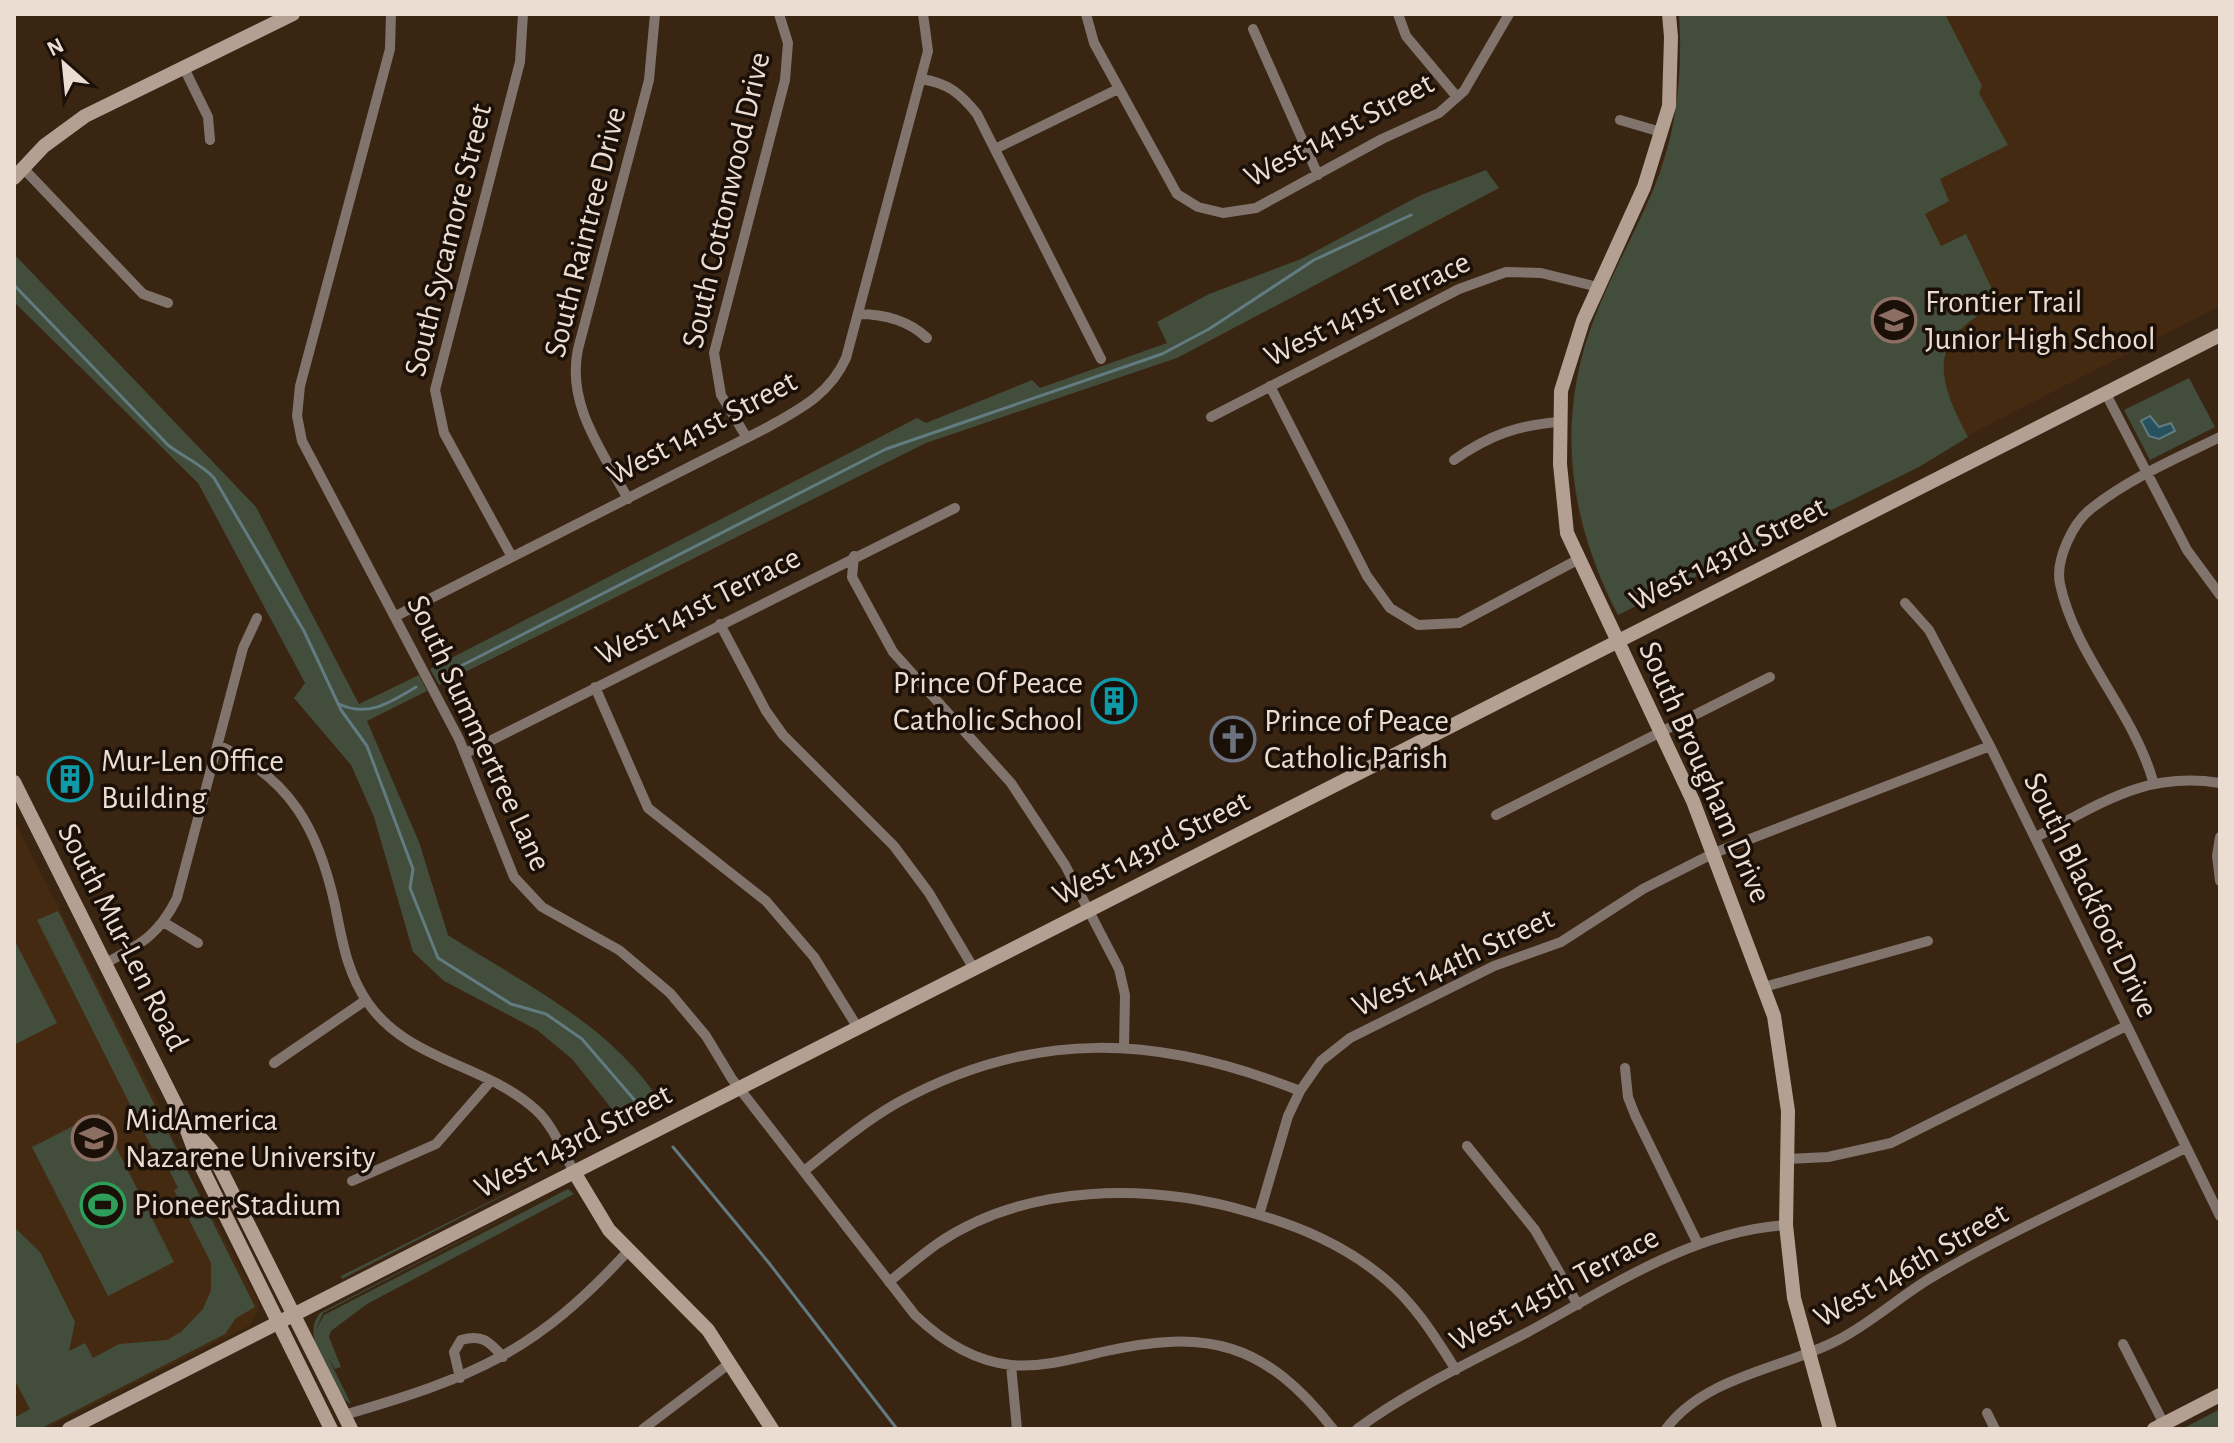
<svg xmlns="http://www.w3.org/2000/svg" width="2234" height="1443" viewBox="0 0 2234 1443" font-family="'Alegreya Sans',sans-serif">
<style>
.built{fill:#452a12}
.green{fill:#424d3b}
.water{fill:#26515e;stroke:#617b81;stroke-width:2}
.lines{fill:none;stroke-linecap:round;stroke-linejoin:round}
.stream{stroke:#617b81;stroke-width:3}
.street{stroke:#81746d;stroke-width:10}
.secondary{stroke:#b49f93;stroke-width:14}
.labels{text-anchor:middle;dominant-baseline:central;stroke-width:7;stroke-linejoin:round;paint-order:stroke}
.street-label{font-size:32px;fill:#ebddd2;stroke:#1a1008}
.poi-label{font-size:32px;fill:#ebddd2;stroke:#1a1008;text-anchor:start}
</style>
<rect width="100%" height="100%" fill="#3a2412"/>
<!-- built -->
<path class="built" d="M1679,14H2220V306L1618,615L1603,585L1580,522L1571,465V422L1589,333L1654,187L1671,135L1680,68Z
M14,820L157,1102L190,1175L259,1303L258,1311L250,1325L45,1429H14Z"/>
<!-- green -->
<path class="green" d="M1679,14H1945L1982,86L1979,93L2008,145L1940,179L1949,201L1925,214L1941,246L1966,234L1999,304C1927,339 1935,375 1968,437L1919,467L1618,615C1572,527 1556,429 1589,333C1606,283 1634,236 1654,188C1677,132 1683,73 1679,14Z
M1486,170L1499,188L1177,358L926,443L439,685L430,669L917,418L926,423L1032,380L1040,388L1167,343L1157,322L1209,294L1301,259L1421,195Z
M14,254L256,507L359,704L419,675L427,691L367,721L419,842L448,935C524,984 612,1025 661,1103L623,1123L572,1059L537,1030L444,981L413,952L374,817L351,765L294,698L305,683L198,483L14,302Z
M2189,378L2215,427L2150,460L2124,410Z
M58,911L255,1307L236,1318L225,1334L40,1429H14V1418L30,1409L14,1379V1227L40,1252L75,1322L69,1351L85,1343L93,1358L119,1344L167,1340L181,1332L203,1309L211,1290V1263L174,1190L178,1188L161,1154L156,1156L37,920Z
M14,939L57,1023L14,1045Z
M99,1113L174,1262L108,1296L32,1147Z
M557,1168L342,1279L341,1276Z
M564,1187L323,1313L315,1331L324,1315L564,1191L568,1189L574,1194L367,1304L331,1331L329,1337L341,1367L335,1369L328,1357L351,1404L346,1401C331,1381 300,1335 320,1313Z
M2220,1409V1429H2182Z"/>
<!-- water -->
<path class="water" d="M2150,416L2159,427L2171,423L2175,431L2159,439L2149,436L2141,421Z"/>
<g class="lines">
<!-- stream -->
<path class="stream" d="M14,285L168,445C183,457 202,464 214,478L304,631L341,710L367,746L413,869L410,888L438,958L511,1004L546,1014L582,1039L644,1111
M445,674L886,449L1162,354L1209,329L1314,260L1411,215
M339,704C368,718 391,702 416,687
M673,1147L769,1263L897,1429"/>
<!-- street -->
<path class="street" d="M391,14L390,49L300,386L297,416L302,441L459,739L514,877L542,907L619,950L670,993L706,1036L732,1079L915,1315C942,1341 973,1361 1011,1365C1041,1368 1072,1359 1102,1352C1207,1328 1265,1342 1333,1429
M1086,14L1094,43L1177,194L1198,207L1223,213L1256,208L1382,139L1439,113L1464,91L1509,14
M1398,14L1406,36L1457,97
M1253,29L1318,175
M183,66L208,117L210,140
M921,79C948,83 960,93 977,114L1101,359
M1620,120L1661,132
M995,149L1118,89
M23,168L143,294L168,303
M858,314C884,314 908,320 927,338
M1270,386L1367,576L1390,608L1418,625L1459,623L1579,559
M2106,394L2187,550L2220,595
M1211,417L1459,289L1506,272L1541,273L1598,287
M747,438L721,395L714,353L785,80L788,43L779,14
M1454,460C1489,435 1518,425 1560,422
M628,499C603,452 566,405 578,349L649,80L655,14
M854,556L852,577L893,652L1011,783L1065,865L1119,969L1125,995L1124,1048
M512,557L444,433L435,390L520,62L523,14
M1905,603L1929,630L1990,746L2220,1216
M396,616L768,427C800,409 830,394 846,358L928,51L923,14
M720,624L766,711L783,735L894,846L929,893L974,969
M595,687L648,808L766,901L814,957L858,1028
M218,745C291,779 318,829 335,905C342,940 347,973 368,1003C408,1061 486,1064 536,1110C553,1125 563,1152 574,1172
M466,753L955,508
M2153,781C2133,711 2075,655 2060,584C2055,560 2073,522 2092,508C2130,478 2177,458 2220,437
M1496,815L1770,677
M2036,837C2101,804 2144,771 2220,783
M2220,837L2217,856L2220,881
M165,923L198,943
M106,963C141,944 159,935 177,898L243,648L257,618
M1764,987L1928,941
M274,1063L366,1000
M1625,1068L1628,1097L1635,1115L1698,1244
M1467,1146L1535,1230L1578,1305
M1787,1159L1828,1157L1891,1143L2126,1026
M804,1171C834,1147 864,1122 897,1103C1033,1028 1160,1035 1300,1091
M352,1181L436,1144L490,1082
M1259,1215L1288,1116L1300,1091L1321,1061L1350,1038L1494,966L1561,942L1643,889L1714,853L1990,746
M889,1282C905,1269 920,1256 937,1244C1026,1183 1150,1183 1249,1212C1299,1226 1345,1245 1385,1279C1415,1304 1435,1337 1456,1370
M2123,1344L2164,1424
M1011,1365L1017,1429
M460,1378L454,1352L461,1340C482,1334 489,1341 503,1357
M1987,1413L1995,1429
M344,1415C474,1377 535,1353 628,1251
M643,1429L730,1363
M1357,1429C1410,1390 1470,1362 1528,1332C1609,1288 1692,1231 1786,1225
M1666,1429C1705,1376 1783,1369 1838,1340C1871,1323 1898,1298 1929,1279C2009,1231 2102,1191 2185,1148"/>
<!-- secondary -->
<path class="secondary" d="M1669,14L1671,37L1669,106L1644,187L1583,321L1561,391L1560,464L1567,533L1693,801L1774,1016L1788,1111L1786,1225L1794,1298L1830,1429
M14,178L44,146L85,116L293,14
M14,782L182,1117L198,1160L331,1429
M188,1123L211,1150L351,1429
M574,1172L609,1230L708,1330L772,1429
M69,1429L2220,335
M2154,1429L2220,1395"/>
</g>
<!-- icons -->
<defs>
<g id="school-ring" transform="scale(2.3)"><circle r="9.5" fill="#1a1008" stroke="#8d6e63" stroke-width="1.5"/><path d="M0-5L7-2L0 1L-7-2ZM-4 1L0 2.5L4 1V4Q0 6-4 4Z" fill="#8d6e63"/></g>
<g id="building-ring" transform="scale(2.3)"><circle r="9.5" fill="#1a1008" stroke="#0f9aa8" stroke-width="1.5"/><path d="M-4-6H4V6H1V3H-1V6H-4ZM-2.5-4.3h1.7v1.8h-1.7ZM.8-4.3h1.7v1.8H.8ZM-2.5-1h1.7V.8h-1.7ZM.8-1h1.7V.8H.8Z" fill="#0f9aa8"/></g>
<g id="church-ring" transform="scale(2.3)"><circle r="9.5" fill="#1a1008" stroke="#6b7280" stroke-width="1.5"/><path d="M-1.2-6h2.4v3.5h3.3v2.4h-3.3V6h-2.4V-.1h-3.3v-2.4h3.3Z" fill="#6b7280"/></g>
<g id="university-ring" transform="scale(2.3)"><circle r="9.5" fill="#1a1008" stroke="#8d6e63" stroke-width="1.5"/><path d="M0-5L7-2L0 1L-7-2ZM-4 1L0 2.5L4 1V4Q0 6-4 4Z" fill="#8d6e63"/></g>
<g id="stadium-ring" transform="scale(2.3)"><circle r="9.5" fill="#1a1008" stroke="#2e9e5b" stroke-width="1.5"/><path d="M0-5a6.5 5 0 1 0 0 10a6.5 5 0 1 0 0-10ZM-3.5-1.8h7v3.6h-7Z" fill="#2e9e5b"/></g>
</defs>
<g fill-rule="evenodd">
<use href="#school-ring" x="1894" y="320"/>
<use href="#building-ring" x="1114" y="701"/>
<use href="#church-ring" x="1233" y="739"/>
<use href="#building-ring" x="70" y="779"/>
<use href="#university-ring" x="94" y="1138"/>
<use href="#stadium-ring" x="103" y="1205"/>
</g>
<g class="labels">
<!-- street labels -->
<g class="street-label">
<text transform="translate(1339 130) rotate(-28)">West 141st Street</text>
<text transform="translate(726 200) rotate(-77)">South Cottonwood Drive</text>
<text transform="translate(585 232) rotate(-76)">South Raintree Drive</text>
<text transform="translate(448 240) rotate(-76)">South Sycamore Street</text>
<text transform="translate(1367 309) rotate(-26)">West 141st Terrace</text>
<text transform="translate(702 428) rotate(-28)">West 141st Street</text>
<text transform="translate(1728 554) rotate(-27)">West 143rd Street</text>
<text transform="translate(698 606) rotate(-27)">West 141st Terrace</text>
<text transform="translate(479 733) rotate(65)">South Summertree Lane</text>
<text transform="translate(1705 772) rotate(66)">South Brougham Drive</text>
<text transform="translate(1151 848) rotate(-27)">West 143rd Street</text>
<text transform="translate(2091 895) rotate(64)">South Blackfoot Drive</text>
<text transform="translate(123 937) rotate(63)">South Mur-Len Road</text>
<text transform="translate(1453 962) rotate(-25)">West 144th Street</text>
<text transform="translate(573 1141) rotate(-27)">West 143rd Street</text>
<text transform="translate(1911 1265) rotate(-30)">West 146th Street</text>
<text transform="translate(1554 1289) rotate(-28)">West 145th Terrace</text>
</g>
<!-- poi labels -->
<g class="poi-label">
<text x="1925" y="302">Frontier Trail<tspan x="1925" dy="37">Junior High School</tspan></text>
<text x="1083" y="683" text-anchor="end">Prince Of Peace<tspan x="1083" dy="37">Catholic School</tspan></text>
<text x="1264" y="721">Prince of Peace<tspan x="1264" dy="37">Catholic Parish</tspan></text>
<text x="101" y="761">Mur-Len Office<tspan x="101" dy="37">Building</tspan></text>
<text x="125" y="1120">MidAmerica<tspan x="125" dy="37">Nazarene University</tspan></text>
<text x="134" y="1205">Pioneer Stadium</text>
</g>
</g>
<!-- border -->
<rect width="2234" height="1443" fill="none" stroke="#ebddd2" stroke-width="32"/>
<!-- north arrow -->
<g transform="translate(64 64) rotate(333)" stroke="#1a1008" stroke-width="6" paint-order="stroke">
<path d="M0-6L14 30L0 20L-14 30Z" fill="#ebddd2"/>
<text y="-12" font-size="22" font-weight="bold" text-anchor="middle" fill="#ebddd2">N</text>
</g>
</svg>
